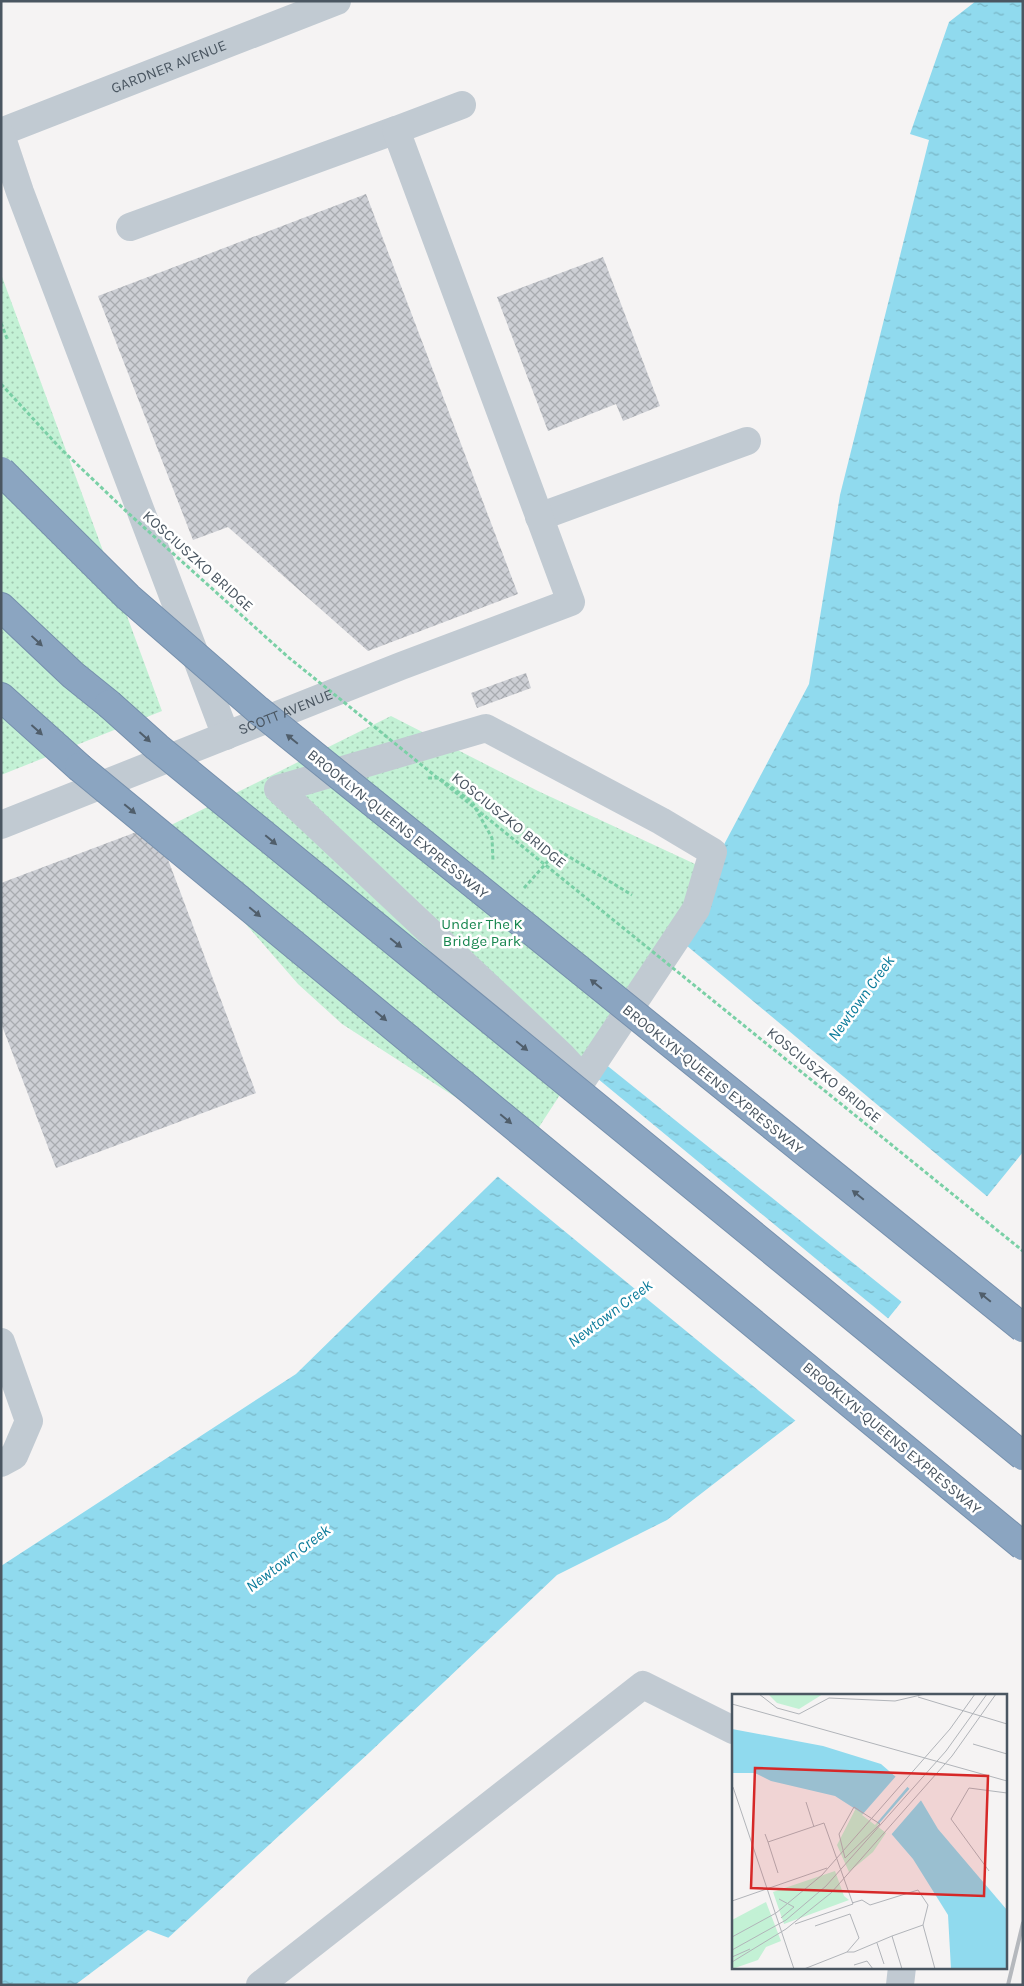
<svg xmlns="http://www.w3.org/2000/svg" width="1024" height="1986" viewBox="0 0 1024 1986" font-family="Karla,sans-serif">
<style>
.green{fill:url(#green-dots)}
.water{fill:url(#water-ripples)}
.pier{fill:#f5f3f3}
.building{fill:url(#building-cross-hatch)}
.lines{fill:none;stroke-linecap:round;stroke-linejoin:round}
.highway-casing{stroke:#7690ad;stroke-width:30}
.path{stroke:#7ad0a6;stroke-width:3;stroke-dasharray:4 2.5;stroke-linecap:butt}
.minor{stroke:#c1cad2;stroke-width:28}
.highway{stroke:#8ba5c1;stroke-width:28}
.rail{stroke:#b5b8bd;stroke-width:4}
.highway-bridge-casing{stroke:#7690ad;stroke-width:30;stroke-linecap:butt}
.path-bridge{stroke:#7ad0a6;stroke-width:3;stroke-dasharray:4 2.5;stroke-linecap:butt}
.highway-bridge{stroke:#8ba5c1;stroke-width:28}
.oneway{fill:#505e6b}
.labels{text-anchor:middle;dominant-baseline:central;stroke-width:5;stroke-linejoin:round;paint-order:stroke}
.street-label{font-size:15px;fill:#4a5661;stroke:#fff}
.park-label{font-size:15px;fill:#17864f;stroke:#fff}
.water-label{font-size:16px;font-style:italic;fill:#0c7c9b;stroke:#fff}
.inset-road{fill:none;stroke:#b1b4b9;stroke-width:1}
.view{fill:#d62828;fill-opacity:0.15;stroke:#d62828;stroke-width:2.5}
.inset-edge{fill:none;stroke:#4a5661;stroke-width:2.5}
</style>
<defs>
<pattern id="green-dots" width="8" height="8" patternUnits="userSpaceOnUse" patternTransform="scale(1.25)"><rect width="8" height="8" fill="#c3f1d5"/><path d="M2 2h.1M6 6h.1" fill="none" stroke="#a0c6b0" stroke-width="1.8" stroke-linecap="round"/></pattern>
<pattern id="water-ripples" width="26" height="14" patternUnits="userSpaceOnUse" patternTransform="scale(1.25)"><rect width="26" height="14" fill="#90daee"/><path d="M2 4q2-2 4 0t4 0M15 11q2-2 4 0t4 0" fill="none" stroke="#78b4c4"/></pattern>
<pattern id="building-cross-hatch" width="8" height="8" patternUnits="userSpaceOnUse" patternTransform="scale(1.25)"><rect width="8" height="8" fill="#cdcfd5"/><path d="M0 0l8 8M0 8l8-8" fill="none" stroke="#a8abb0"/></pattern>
</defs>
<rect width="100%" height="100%" fill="#f5f3f3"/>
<!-- green -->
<path class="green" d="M1,274L162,711L1,775Z
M391,716L538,791L710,871L530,1145L342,1024L298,984L163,829Z"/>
<!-- water -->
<path class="water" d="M976,1H1023V1152L822,1400L667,1520L557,1575L370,1752L117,1985H1V1566L296,1374L530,1145L710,871L809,684L840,495L929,140L910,134L949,22Z"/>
<!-- pier -->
<path class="pier" d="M668,930L989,1198L903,1303L589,1051Z
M580,1064L890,1320L824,1401L797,1422L496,1175L528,1144Z
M148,1930L169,1938L120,1985H75Z"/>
<!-- building -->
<path class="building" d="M366,194L518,594L368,651L228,527L193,540L98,296Z
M603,257L660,406L623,421L616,404L548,431L497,297Z
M526,673L531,688L477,708L471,693Z
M155,825L256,1093L56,1168L1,1023V883Z"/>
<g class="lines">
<!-- highway casing -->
<g class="highway-casing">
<path id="highway" d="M1,607L73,675L109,704
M1,697L79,767"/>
</g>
<!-- path -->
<path class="path" d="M1,323L8,341
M428,778H439L472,802L492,838L493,861
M524,888L558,850L632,895"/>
<!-- minor -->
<g class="minor">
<path id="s1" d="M1,132L337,1"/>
<path d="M1,135L20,192L226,736"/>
<path d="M130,227L396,130"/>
<path d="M539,517L747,441"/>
<path d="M486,728L661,821L713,852L696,909L583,1079L562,1056L278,789Z"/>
<path id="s2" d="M1,825L401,666L571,602L396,130L462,105"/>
<path d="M1,1342L29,1421L14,1456L1,1463"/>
<path d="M260,1985L643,1685L733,1730"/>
<path d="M900,1985L902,1967"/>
</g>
<!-- highway -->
<use href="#highway" class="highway"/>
<!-- rail -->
<path class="rail" d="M1008,1985L1023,1923"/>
<!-- highway-bridge casing -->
<g class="highway-bridge-casing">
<path id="highway-bridge" d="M1,471L128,597L258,710L1023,1328
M109,704L157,747L1023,1456
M79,767L1023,1546"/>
</g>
<!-- path-bridge -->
<path class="path-bridge" d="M1,384L62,450L127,512L288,657L1023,1251"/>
<!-- highway-bridge -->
<use href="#highway-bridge" class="highway-bridge"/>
</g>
<!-- one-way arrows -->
<defs><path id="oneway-solid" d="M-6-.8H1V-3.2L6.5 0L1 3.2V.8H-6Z" transform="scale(1.25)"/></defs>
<g class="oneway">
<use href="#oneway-solid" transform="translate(37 641) rotate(43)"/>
<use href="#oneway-solid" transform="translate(37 730) rotate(42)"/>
<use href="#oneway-solid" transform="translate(145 737) rotate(42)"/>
<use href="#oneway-solid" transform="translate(292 739) rotate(-141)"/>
<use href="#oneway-solid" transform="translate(130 809) rotate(40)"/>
<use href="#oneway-solid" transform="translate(271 840) rotate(40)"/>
<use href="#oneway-solid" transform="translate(255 912) rotate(40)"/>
<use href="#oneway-solid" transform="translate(396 943) rotate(39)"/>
<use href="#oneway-solid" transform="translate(596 984) rotate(-141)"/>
<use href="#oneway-solid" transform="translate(381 1016) rotate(40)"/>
<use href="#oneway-solid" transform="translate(522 1046) rotate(39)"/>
<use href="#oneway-solid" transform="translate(506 1119) rotate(40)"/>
<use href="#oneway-solid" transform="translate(858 1195) rotate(-141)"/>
<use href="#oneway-solid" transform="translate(985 1297) rotate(-141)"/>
</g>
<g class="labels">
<!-- street labels -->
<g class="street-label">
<text stroke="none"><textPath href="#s1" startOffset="180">GARDNER AVENUE</textPath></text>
<text transform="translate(198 561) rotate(42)">KOSCIUSZKO BRIDGE</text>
<text stroke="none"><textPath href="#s2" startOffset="306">SCOTT AVENUE</textPath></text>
<text transform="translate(509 820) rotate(39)">KOSCIUSZKO BRIDGE</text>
<text transform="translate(398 824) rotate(39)">BROOKLYN-QUEENS EXPRESSWAY</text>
<text transform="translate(824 1075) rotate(39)">KOSCIUSZKO BRIDGE</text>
<text transform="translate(713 1079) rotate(39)">BROOKLYN-QUEENS EXPRESSWAY</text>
<text transform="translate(892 1438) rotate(40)">BROOKLYN-QUEENS EXPRESSWAY</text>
</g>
<!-- park labels -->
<g class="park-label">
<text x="482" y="924">Under The K<tspan x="482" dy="17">Bridge Park</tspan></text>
</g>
<!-- water labels -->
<g class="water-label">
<text transform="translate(861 998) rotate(-54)">Newtown Creek</text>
<text transform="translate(610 1313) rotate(-37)">Newtown Creek</text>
<text transform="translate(288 1558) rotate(-37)">Newtown Creek</text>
</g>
</g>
<!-- overview -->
<g transform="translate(732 1694)">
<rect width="275" height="275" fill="#f5f3f3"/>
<path d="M124,114L156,136L141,158L117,178L105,151ZM103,177L112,202L117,206L52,230L41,198ZM34,208L49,247L34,253L26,266L0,275V226Z" fill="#c3f1d5"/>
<path d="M36,0H91L67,15L45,9Z" fill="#c3f1d5"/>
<path d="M28,217L36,226L35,230L0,250V229Z" fill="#c3f1d5"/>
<path d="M0,35L91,52L149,70L187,103L206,135L275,216V275H219L216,221L181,165L156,136L103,102L39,87L23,79H0Z" fill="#90daee"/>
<path d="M165,81L177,91L143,131L130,121ZM179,93L191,104L158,142L145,132Z" fill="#f5f3f3"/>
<path class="inset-road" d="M27,0L45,14L67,20L97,4L163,7L193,0M186,3L275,30M0,10L275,87M241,50L275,60M1,93L62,275M74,108L82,133M122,113L148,130L113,164L107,140ZM33,140L36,148L92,129L121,210L63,230M36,148L46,179M257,177L219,125L237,94L275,99M47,205L62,213L49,224M0,207L95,174M120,209L130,206L138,211L186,196L196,211L191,231M0,243L44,219L90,181L218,35L243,0M145,249L152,270M0,256L54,226L94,192L214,57L255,0M115,258H122L160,242M0,263L18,255M0,268L54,235L99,199L220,62L264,0M122,271L135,267L141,275M72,275L115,258L127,244L118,220L83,232M170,275L160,242L191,231L203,275"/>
<path class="view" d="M23,74L256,82L252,202L19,194Z"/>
<rect width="275" height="275" class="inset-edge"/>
</g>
<!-- border -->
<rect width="1024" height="1986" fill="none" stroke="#4a5661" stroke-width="5"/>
</svg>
